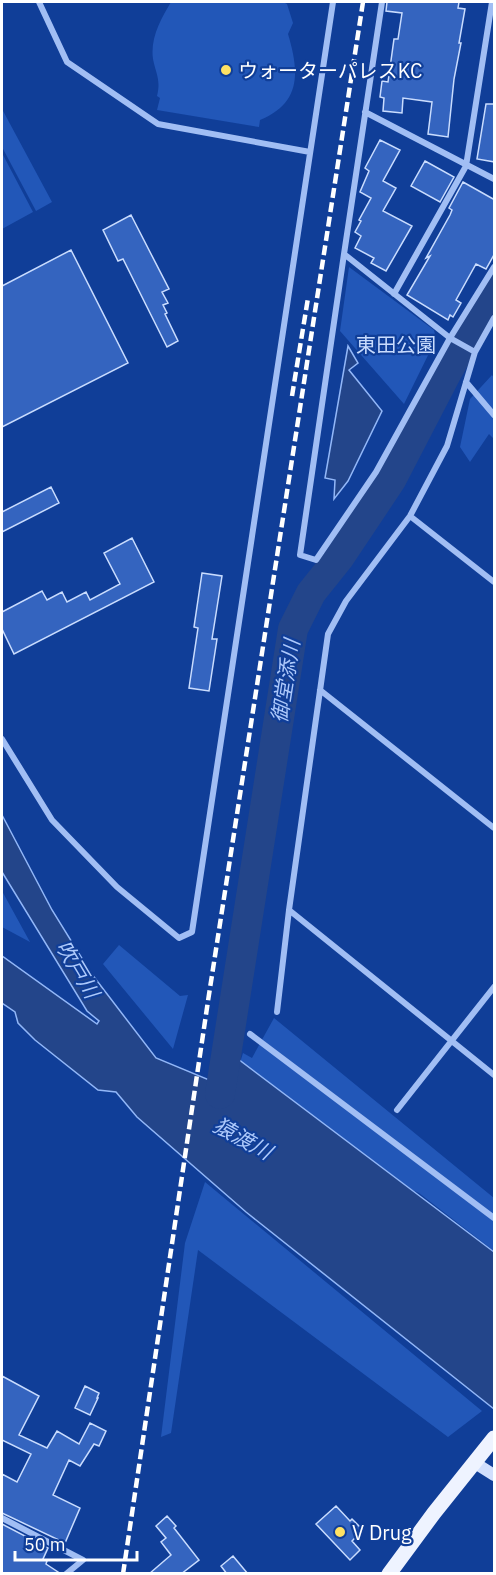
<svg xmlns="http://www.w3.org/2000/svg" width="496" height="1575" viewBox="0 0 496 1575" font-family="'IBM Plex Sans','Noto Sans JP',sans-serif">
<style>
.green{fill:#2257b8}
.water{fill:#23458a;stroke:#92b7f8;stroke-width:1.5}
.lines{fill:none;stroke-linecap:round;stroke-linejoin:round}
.river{stroke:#23458a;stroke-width:30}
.building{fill:#3464bf;stroke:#c9dcfe;stroke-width:1.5}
.street{stroke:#a1bef4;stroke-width:6}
.secondary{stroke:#d1dffd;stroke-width:12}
.primary{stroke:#eef3ff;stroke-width:15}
.rail{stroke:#fff;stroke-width:4.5;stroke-dasharray:10 4.5;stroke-linecap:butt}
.poi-dot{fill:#ffe264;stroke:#103e98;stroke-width:2}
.labels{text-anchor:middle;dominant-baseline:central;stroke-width:4.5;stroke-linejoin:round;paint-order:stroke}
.poi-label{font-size:20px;fill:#fff;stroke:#103e98;text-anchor:start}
.park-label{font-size:20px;fill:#c9dcfe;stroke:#103e98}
.water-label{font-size:21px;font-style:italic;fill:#adc9fb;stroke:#103e98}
</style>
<rect width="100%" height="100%" fill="#103e98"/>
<!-- green -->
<path class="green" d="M171,2H283L287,4L293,23L288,34C299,71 302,103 260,120L259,127L157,110L160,98L157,96C161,80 156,74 153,59C150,38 161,19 171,2Z
M2,109L52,202L36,211L2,147Z
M2,153L33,212L2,229Z
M349,267L434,330L436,339L404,404L340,331Z
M492,375L494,378V439L489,434L470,462L460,447L470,399Z
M2,891L30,942L2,927Z
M119,945L180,996L188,995L173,1049L103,964Z
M274,1018L494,1198V1251L419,1193L226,1109L243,1053L252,1058Z
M205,1182L482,1411L448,1437L198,1250L171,1433L161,1437L185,1243Z"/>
<!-- water -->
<path class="water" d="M348,346L358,363L349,370L382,411L348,481L334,499L335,480L325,478Z
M2,815L52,910L91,973L156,1058L221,1085L222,1053L234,1056L494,1252V1409L246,1212L137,1117L116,1092L98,1090L35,1040L18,1023L15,1012L2,1003V956L97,1024L99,1021L87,1011L2,872Z"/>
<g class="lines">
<!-- river -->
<path class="river" d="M220,1094L293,629L311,593L339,558L391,480L447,372L494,290"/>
</g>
<!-- building -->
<path class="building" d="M387,2H459L458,8L465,9L459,43H461L454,79L448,137L428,134L432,102L403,98L402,113L383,111L384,98L380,97L382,81L388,82L394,39H398L402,13L386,11Z
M486,104H495V162L477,159Z
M380,140L400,150L383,181L396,188L383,211L412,226L386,271L371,263L374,258L355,248L361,236L355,232L361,221L359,220L371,198L360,192L369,171L365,168Z
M425,161L454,177L440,202L411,186Z
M463,182L495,200V253L486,269L476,264L456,300L461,303L453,317L450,315L448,320L407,295L430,256L426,258L450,215L452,210L449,208Z
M131,215L169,289L162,292L168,303L163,305L167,313L165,314L178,341L167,347L123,259L118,261L103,230Z
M71,250L128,363L2,427V286Z
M51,487L59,503L2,532V512Z
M132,538L154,582L14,654L2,629V612L42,591L47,600L62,592L67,602L86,592L90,600L120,584L104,553Z
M202,573L222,576L212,639H217L209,691L189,688L198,628L194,627Z
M2,1376L39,1396L19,1435L47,1448L57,1431L79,1444L90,1423L106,1431L99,1446L94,1444L80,1466L69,1460L53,1495L80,1508L65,1543L2,1513V1474L17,1482L31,1454L2,1440Z
M85,1386L99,1393L97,1398H98L90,1415L75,1408Z
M336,1506L350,1521L352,1519L363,1530L352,1541L360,1550L350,1560L316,1524Z
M167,1516L176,1526L174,1528L199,1560L181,1574H149L171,1555L161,1542L166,1538L156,1526Z
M2,1524L48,1548L43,1559L47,1561L46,1564L61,1574H2Z
M233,1556L248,1574H227L221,1566Z"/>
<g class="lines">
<!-- street -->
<path class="street" d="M39,2L67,62L158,124L310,152
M382,2L344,254L450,338L475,352
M365,112L494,179
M344,254L300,555L316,560L376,472L450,338L494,267
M394,294L466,166L492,2
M494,318L475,352L447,446L410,516L346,601L328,634L289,910L494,1075
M466,382L494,415
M410,516L494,582
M320,690L494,828
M2,739L52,820L117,887L179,938L192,932L333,2
M277,1012L289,910
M250,1034L494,1218
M397,1110L494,987
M2,1518L83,1560L66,1574"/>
<!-- secondary -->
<path class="secondary" d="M475,1463L494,1475"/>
<!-- primary -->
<path class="primary" d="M389,1574L434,1513L494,1438"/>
<!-- rail -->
<path class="rail" d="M292,396L308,298
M123,1574L208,1001L363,2"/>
</g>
<!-- markers -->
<g class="poi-dot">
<circle cx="226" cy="70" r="6"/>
<circle cx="340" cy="1532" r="6"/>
</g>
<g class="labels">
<!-- poi labels -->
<g class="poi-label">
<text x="238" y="70">ウォーターパレスKC</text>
<text x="352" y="1532">V Drug</text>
</g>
<!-- park labels -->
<g class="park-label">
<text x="396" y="344">東田公園</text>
</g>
<!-- water labels -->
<g class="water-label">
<text transform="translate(285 681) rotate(-81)">御堂添川</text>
<text transform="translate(78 969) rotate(59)">吹戸川</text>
<text transform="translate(243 1138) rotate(29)">猿渡川</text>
</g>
</g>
<!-- border -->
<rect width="496" height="1575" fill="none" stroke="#ffffff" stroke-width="6"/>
<!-- scale -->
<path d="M15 1551v9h122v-9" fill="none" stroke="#ffffff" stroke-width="3"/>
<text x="24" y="1551" font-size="18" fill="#ffffff" stroke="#103e98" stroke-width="4.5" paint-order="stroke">50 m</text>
</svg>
